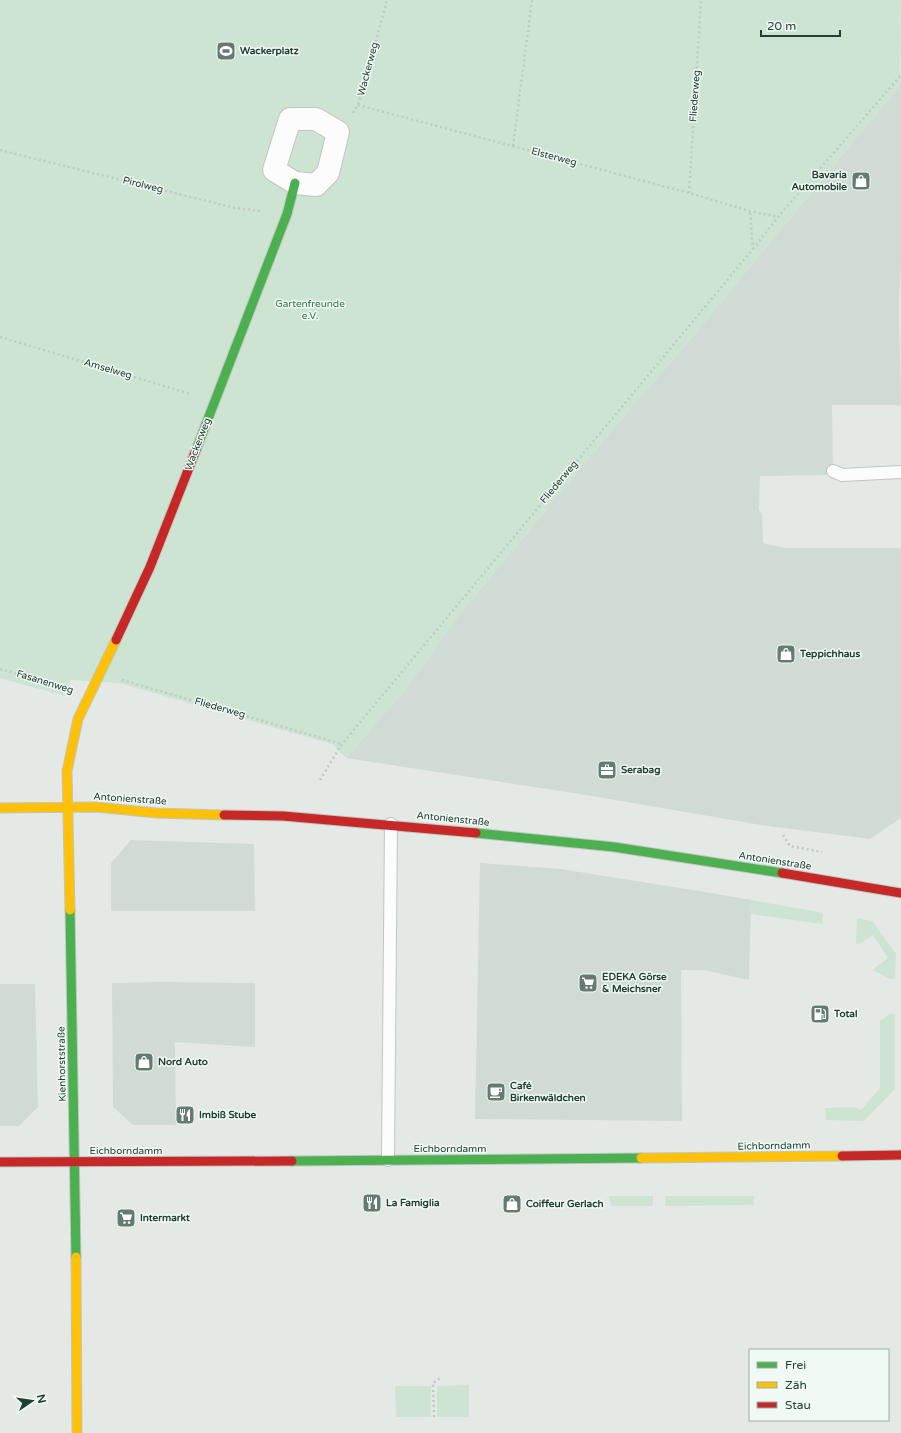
<svg xmlns="http://www.w3.org/2000/svg" width="901" height="1433" viewBox="0 0 901 1433" font-family="'Varela Round',sans-serif">
<style>
.built{fill:#d1dbd6}
.green{fill:#cce4d1}
.lines{fill:none;stroke-linecap:round;stroke-linejoin:round}
.lane-casing{stroke:#c1c6c3;stroke-width:14}
.street-casing{stroke:#c1c6c3;stroke-width:24}
.fast-casing{stroke:#bfc7c3;stroke-width:11}
.slow-casing{stroke:#bfc7c3;stroke-width:11}
.jam-casing{stroke:#bfc7c3;stroke-width:11}
.path{stroke:#c0cac5;stroke-width:2.5;stroke-dasharray:2 3;stroke-linecap:butt}
.lane{stroke:#fbfcfb;stroke-width:12}
.street{stroke:#fbfcfb;stroke-width:22}
.fast{stroke:#4caf50;stroke-width:9}
.slow{stroke:#ffc107;stroke-width:9}
.jam{stroke:#c62828;stroke-width:9}
.labels{text-anchor:middle;dominant-baseline:central;stroke-width:3;stroke-linejoin:round;paint-order:stroke}
.poi-label{font-size:10px;font-weight:bold;fill:#203e33;stroke:#f1f9f4;text-anchor:start}
.street-label{font-size:10px;fill:#203e33;stroke:#f1f9f4}
.park-label{font-size:10px;fill:#28773e;stroke:#f1f9f4}
</style>
<rect width="100%" height="100%" fill="#e4e9e6"/>
<!-- built -->
<path class="built" d="M901,84V260L899,305L901,406L894,405H832L833,475L760,476L759,510L762,514L763,543L785,548H901V818L870,839L761,825L580,794L346,758L406,689L459,615L634,404L678,354Z
M131,840L254,844L255,911H111V863Z
M480,863L561,869L705,892L751,900L749,980L704,970H681L682,1121L475,1119Z
M161,982L255,983V1047L175,1042L176,1125H133L113,1107L112,983Z
M0,984H35L38,1107L19,1126H0Z"/>
<!-- green -->
<path class="green" d="M0,0H901L900,71L901,84L678,354L634,404L459,615L406,689L346,758L332,744L119,683L71,680L65,696L0,678Z
M751,900L823,913L822,924L751,914Z
M857,918L872,921L896,954L895,979H890L872,970L888,958L873,935L857,945L856,942Z
M891,1013L895,1014V1089L864,1121L826,1120L825,1108L854,1107L861,1110L880,1088V1021Z
M609,1196H653V1206H611Z
M666,1196H754V1205L665,1206Z
M469,1385V1417H437V1386Z
M395,1386H431V1417H396Z"/>
<g class="lines">
<!-- lane casing -->
<g class="lane-casing">
<path id="lane" d="M833,471L842,475L901,472
M388,1160L391,824"/>
</g>
<!-- street casing -->
<g class="street-casing">
<path id="street" d="M290,119H316L338,132L328,173L316,185L295,183L274,170Z"/>
</g>
<!-- fast casing -->
<g class="fast-casing">
<path id="fast" d="M196,450L287,214L295,183
M476,833L614,847L782,873
M70,910L76,1257
M292,1161L641,1158"/>
</g>
<!-- slow casing -->
<g class="slow-casing">
<path id="slow" d="M0,808L96,807L156,813L224,815
M70,910L67,771L78,719L116,640
M641,1158L842,1156
M76,1257L77,1433"/>
</g>
<!-- jam casing -->
<g class="jam-casing">
<path id="jam" d="M116,640L150,567L196,450
M224,815L283,816L476,833
M782,873L901,893
M842,1156L901,1155
M0,1162L292,1161"/>
</g>
<!-- path -->
<path class="path" d="M358,105L689,193L750,211L778,217
M353,113L358,105L387,0
M513,146L532,0
M0,150L235,208L262,211
M689,193L701,0
M753,249L778,217L901,75
M0,337L191,394
M0,669L67,688
M122,680L342,744
M320,780L342,744L753,249L750,211
M783,835L790,846L822,852
M434,1417L433,1383L440,1378"/>
<!-- lane -->
<use href="#lane" class="lane"/>
<!-- street -->
<use href="#street" class="street"/>
<!-- fast -->
<use href="#fast" class="fast"/>
<!-- slow -->
<use href="#slow" class="slow"/>
<!-- jam -->
<use href="#jam" class="jam"/>
</g>
<!-- icons -->
<defs>
<g id="stadium-square" transform="scale(1)"><rect x="-9" y="-9" width="18" height="18" rx="4" fill="#657a72" stroke="#f1f9f4"/><path d="M0-5a6.5 5 0 1 0 0 10a6.5 5 0 1 0 0-10ZM-3.5-1.8h7v3.6h-7Z" fill="#fff"/></g>
<g id="shop-square" transform="scale(1)"><rect x="-9" y="-9" width="18" height="18" rx="4" fill="#657a72" stroke="#f1f9f4"/><path d="M-5-2.5h2.3a2.7 3.5 0 0 1 5.4 0H5L5.5 6h-11ZM-1.5-2.5h3a1.5 2.3 0 0 0-3 0Z" fill="#fff"/></g>
<g id="office-square" transform="scale(1)"><rect x="-9" y="-9" width="18" height="18" rx="4" fill="#657a72" stroke="#f1f9f4"/><path d="M-6-3h4V-5.5h4V-3h4V5H-6ZM-1-4.5V-3h2v-1.5ZM-6 0V1H6V0Z" fill="#fff"/></g>
<g id="supermarket-square" transform="scale(1)"><rect x="-9" y="-9" width="18" height="18" rx="4" fill="#657a72" stroke="#f1f9f4"/><path d="M-6-5.5h2.5l.6 2H6L4.5 2H-2.5L-4.4-4H-6ZM-1.5 3.2a1.3 1.3 0 1 0 .1 0ZM3 3.2a1.3 1.3 0 1 0 .1 0Z" fill="#fff"/></g>
<g id="fuel-square" transform="scale(1)"><rect x="-9" y="-9" width="18" height="18" rx="4" fill="#657a72" stroke="#f1f9f4"/><path d="M-5.5-6h7V0h2V4h1.3V-2.5L3-4.5l.8-.8L6-3V5H2.5V1h-1V6h-7ZM-4.2-4.7v3.2H.2V-4.7Z" fill="#fff"/></g>
<g id="cafe-square" transform="scale(1)"><rect x="-9" y="-9" width="18" height="18" rx="4" fill="#657a72" stroke="#f1f9f4"/><path d="M-5.5-4.5H6V0H3Q3 3.5 0 3.5H-2.5Q-5.5 3.5-5.5 0ZM3-3.2v2h1.7v-2ZM-6 4.5H4V6H-6Z" fill="#fff"/></g>
<g id="restaurant-square" transform="scale(1)"><rect x="-9" y="-9" width="18" height="18" rx="4" fill="#657a72" stroke="#f1f9f4"/><path d="M-5-6h1v4h1v-4h1v4h1v-4h1v5L-1.5 .5V6h-2V.5L-5-1ZM5-6V6H3V1.5H1.5Q1.5-4 5-6Z" fill="#fff"/></g>
</defs>
<g fill-rule="evenodd">
<use href="#stadium-square" x="226" y="51"/>
<use href="#shop-square" x="861" y="181"/>
<use href="#shop-square" x="786" y="654"/>
<use href="#office-square" x="607" y="770"/>
<use href="#supermarket-square" x="588" y="983"/>
<use href="#fuel-square" x="820" y="1014"/>
<use href="#shop-square" x="144" y="1062"/>
<use href="#cafe-square" x="496" y="1092"/>
<use href="#restaurant-square" x="185" y="1115"/>
<use href="#restaurant-square" x="372" y="1203"/>
<use href="#shop-square" x="512" y="1204"/>
<use href="#supermarket-square" x="126" y="1218"/>
</g>
<g class="labels">
<!-- poi labels -->
<g class="poi-label">
<text x="240" y="51">Wackerplatz</text>
<text x="847" y="175" text-anchor="end">Bavaria<tspan x="847" dy="12">Automobile</tspan></text>
<text x="800" y="654">Teppichhaus</text>
<text x="621" y="770">Serabag</text>
<text x="602" y="977">EDEKA Görse<tspan x="602" dy="12">&amp; Meichsner</tspan></text>
<text x="834" y="1014">Total</text>
<text x="158" y="1062">Nord Auto</text>
<text x="510" y="1086">Café<tspan x="510" dy="12">Birkenwäldchen</tspan></text>
<text x="199" y="1115">Imbiß Stube</text>
<text x="386" y="1203">La Famiglia</text>
<text x="526" y="1204">Coiffeur Gerlach</text>
<text x="140" y="1218">Intermarkt</text>
</g>
<!-- street labels -->
<g class="street-label">
<text transform="translate(368 69) rotate(-75)">Wackerweg</text>
<text transform="translate(695 96) rotate(-86)">Fliederweg</text>
<text transform="translate(554 157) rotate(15)">Elsterweg</text>
<text transform="translate(143 185) rotate(14)">Pirolweg</text>
<text transform="translate(108 369) rotate(16)">Amselweg</text>
<text transform="translate(198 444) rotate(-69)">Wackerweg</text>
<text transform="translate(559 482) rotate(-50)">Fliederweg</text>
<text transform="translate(45 682) rotate(17)">Fasanenweg</text>
<text transform="translate(220 708) rotate(16)">Fliederweg</text>
<text transform="translate(130 799) rotate(4)">Antonienstraße</text>
<text transform="translate(453 819) rotate(6)">Antonienstraße</text>
<text transform="translate(775 861) rotate(9)">Antonienstraße</text>
<text transform="translate(62 1064) rotate(-91)">Kienhorststraße</text>
<text transform="translate(774 1146) rotate(-1)">Eichborndamm</text>
<text x="450" y="1149">Eichborndamm</text>
<text x="126" y="1151">Eichborndamm</text>
</g>
<!-- park labels -->
<g class="park-label">
<text x="310" y="304">Gartenfreunde<tspan x="310" dy="12">e.V.</tspan></text>
</g>
</g>
<!-- legend -->
<rect x="749" y="1349" width="140" height="72" fill="#f1f9f4" stroke="#9daea7"/>
<rect x="757" y="1362" width="20" height="6" fill="#4caf50" stroke="#9daea7"/>
<text x="785" y="1369" font-size="12" fill="#203e33">Frei</text>
<rect x="757" y="1382" width="20" height="6" fill="#ffc107" stroke="#9daea7"/>
<text x="785" y="1389" font-size="12" fill="#203e33">Zäh</text>
<rect x="757" y="1402" width="20" height="6" fill="#c62828" stroke="#9daea7"/>
<text x="785" y="1409" font-size="12" fill="#203e33">Stau</text>
<!-- north arrow -->
<g transform="translate(32 1401) rotate(77)" stroke="#f1f9f4" stroke-width="3" paint-order="stroke">
<path d="M0-3L7 15L0 10L-7 15Z" fill="#203e33"/>
<text y="-6" font-size="11" font-weight="bold" text-anchor="middle" fill="#203e33">N</text>
</g>
<!-- scale -->
<path d="M761 30v6h79v-6" fill="none" stroke="#203e33" stroke-width="2"/>
<text x="767" y="30" font-size="12" fill="#203e33" stroke="#f1f9f4" stroke-width="3" paint-order="stroke">20 m</text>
</svg>
